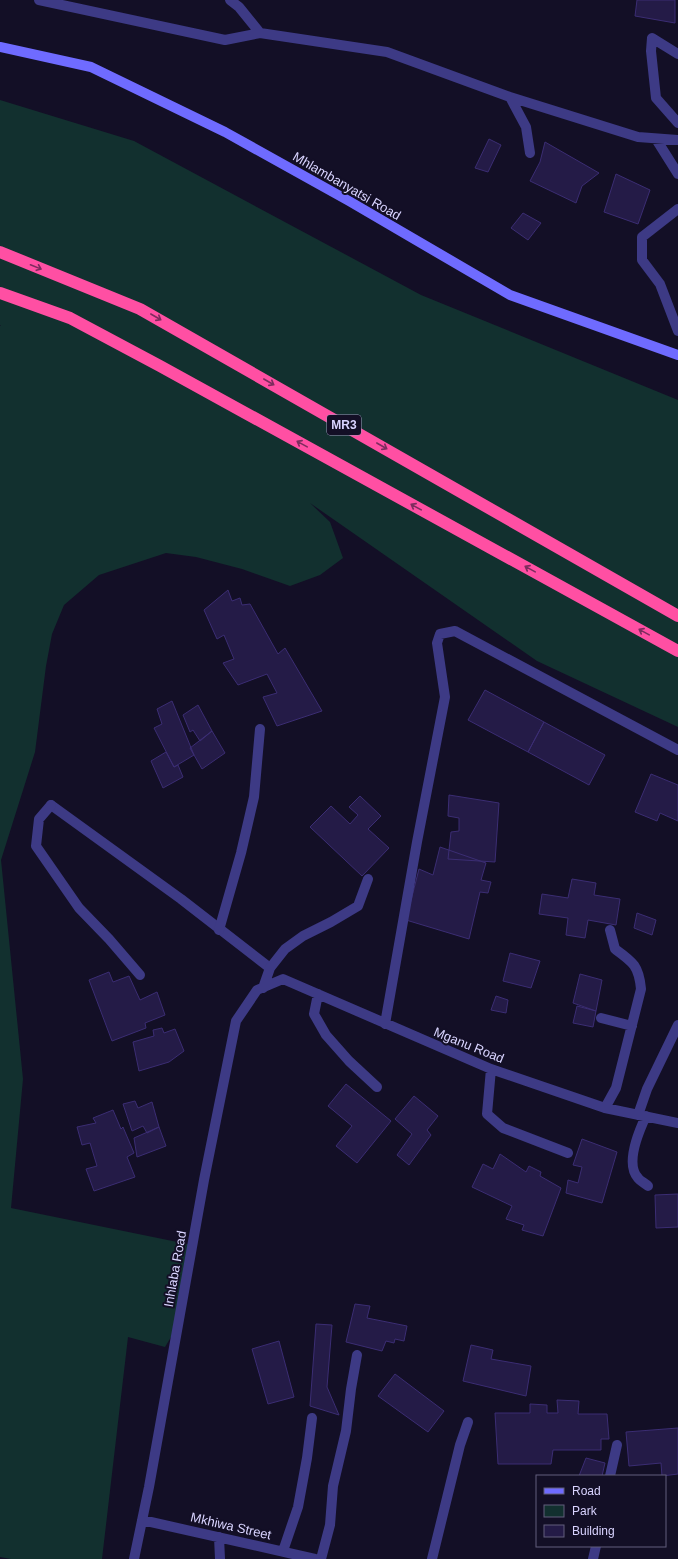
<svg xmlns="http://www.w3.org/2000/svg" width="678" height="1559" viewBox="0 0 678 1559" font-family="Helvetica,sans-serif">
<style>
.green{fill:#12302f}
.building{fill:#241b47;stroke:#3b2d73}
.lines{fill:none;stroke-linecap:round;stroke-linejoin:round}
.lane{stroke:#3d3a85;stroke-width:10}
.street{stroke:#3d3a85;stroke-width:10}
.secondary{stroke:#6f6bff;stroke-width:10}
.highway{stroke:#ff4fa3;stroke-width:12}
.oneway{stroke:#7d2c5e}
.labels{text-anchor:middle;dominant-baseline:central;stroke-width:4;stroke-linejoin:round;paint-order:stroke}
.shield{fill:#130f26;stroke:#9e99be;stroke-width:1}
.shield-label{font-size:12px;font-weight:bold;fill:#d9d4ff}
.street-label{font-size:13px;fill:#d9d4ff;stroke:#130f26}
</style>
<rect width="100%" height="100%" fill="#130f26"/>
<!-- green -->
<path class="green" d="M0,100L134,141L421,295L678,400V727L537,661L310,503L330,522L343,558L320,575L290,586L242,569L196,557L166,553L99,575L64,605L52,634L46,666L35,752L1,860L23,1079L11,1208L192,1245L177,1327L165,1347L128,1337L102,1559H11L0,1557V326H1L0,325Z"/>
<!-- building -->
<path class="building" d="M637,0H675V23L635,16Z
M489,139L501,145L488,172L475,168Z
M545,142L599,173L582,186L576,203L530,181L540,162Z
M616,174L650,190L638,224L604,212Z
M523,213L541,223L528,240L511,228Z
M228,590L232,601L240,598L242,605L250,604L278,654L285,648L322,711L277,726L263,697L277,693L267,674L238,685L223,663L234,659L224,635L217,639L204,610Z
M485,690L544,722L528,752L468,720Z
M172,701L194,755L174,767L154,728L162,724L157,709Z
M198,705L212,731L200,741L193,730L190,732L183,715Z
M544,722L605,755L589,785L528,752Z
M212,731L225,753L202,769L190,748Z
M166,752L174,767L178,765L183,777L163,788L151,761Z
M651,774L678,785V821L660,813L657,821L635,812Z
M449,795L499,803L495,862L448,859L451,832L459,831V818L448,816Z
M360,796L381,816L368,829L389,848L362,876L310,827L331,806L350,824L358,815L349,807Z
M440,847L486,863L481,880L491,882L488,893L480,892L469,939L406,920L419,869L433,875Z
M572,879L596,883L594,895L620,899L616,925L588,920L585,938L566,935L568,918L539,914L542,894L568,898Z
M637,913L656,920L652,935L634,928Z
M510,953L540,961L531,988L503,981Z
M109,972L113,982L129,976L140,1000L157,992L165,1015L145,1023L146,1028L112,1041L89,980Z
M580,974L602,980L596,1011L573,1003Z
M496,996L508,1000L506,1013L491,1010Z
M577,1006L596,1011L593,1027L573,1023Z
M162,1028L164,1033L175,1029L184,1051L169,1062L139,1071L133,1042L154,1036L153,1030Z
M346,1084L391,1121L357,1163L336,1146L352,1126L328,1106Z
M414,1096L438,1116L427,1130L431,1135L409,1165L397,1155L412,1134L395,1119Z
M135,1101L138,1108L152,1102L159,1127L147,1133L143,1126L132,1131L123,1104Z
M113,1110L121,1129L123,1127L134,1153L127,1157L135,1177L94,1191L86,1169L97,1166L90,1143L82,1145L77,1127L96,1123L93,1118Z
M159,1127L166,1146L137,1157L134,1138Z
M582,1139L617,1152L602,1203L566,1193L568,1180L578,1183L582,1167L573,1165Z
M500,1154L526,1172L529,1166L541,1172L540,1176L561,1188L543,1236L522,1230L524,1225L506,1219L512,1206L472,1187L483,1164L493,1169Z
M678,1194V1227L656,1228L655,1195Z
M355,1304L370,1306L367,1318L407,1326L404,1341L395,1339L394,1343L386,1341L382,1351L346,1342Z
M316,1324L332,1325L327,1387L339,1415L310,1406Z
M279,1341L294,1397L268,1404L252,1349Z
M471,1345L493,1350L491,1359L531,1366L526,1396L463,1381Z
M395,1374L444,1411L428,1432L378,1396Z
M557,1400L579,1401L578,1414H607L609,1439H601V1450H553L551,1464H498L495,1413H530V1404L547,1405V1413H558Z
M678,1428V1474L662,1476L661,1463L629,1466L626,1432Z
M586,1458L605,1463L602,1476H579Z"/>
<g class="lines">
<!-- lane -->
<path class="lane" d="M51,805L181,899L270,968"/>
<!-- street -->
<path class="street" d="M39,0L225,40L260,33L387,52L510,97L638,137L678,140
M230,0L239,7L260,33
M678,54L652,38L651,51L656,98L678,123
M510,97L526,127L530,153
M656,139L678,174
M678,209L642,237V260L660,284L678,331
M51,805L39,819L36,846L79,908L109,939L140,975
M219,930L241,853L254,797L260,729
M263,988L270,968L285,949L303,936L331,922L358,906L368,879
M318,994L314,1014L326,1035L349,1061L377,1087
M601,1018L632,1026
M385,1024L417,842L445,697L437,643L440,634L455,631L678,750
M491,1069L487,1114L503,1128L568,1153
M605,1108L616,1088L641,989C639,966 633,962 615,949L610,930
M638,1115L647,1089L678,1025
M646,1116C639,1131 625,1164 638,1178C640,1181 645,1183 648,1186
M610,1476L617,1445
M142,1520L315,1559
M219,1537L220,1559
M283,1551L298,1507L307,1458L312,1418
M134,1559L149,1487L204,1180L236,1021L257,990L283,979L491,1069L605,1108L678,1123
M321,1559L330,1525L333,1486L346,1431L351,1389L357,1355
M432,1559L460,1445L468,1422
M593,1559L596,1546"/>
<!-- secondary -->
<path class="secondary" d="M0,47L91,67L225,132L349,201L510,295L678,355"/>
<!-- highway -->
<path class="highway" d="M0,252L140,309L678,616
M0,293L70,318L160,366L678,651"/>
</g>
<!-- one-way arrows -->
<defs><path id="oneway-shaft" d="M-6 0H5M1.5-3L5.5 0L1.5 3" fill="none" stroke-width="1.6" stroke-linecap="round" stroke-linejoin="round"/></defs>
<g class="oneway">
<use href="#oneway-shaft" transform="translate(36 267) rotate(22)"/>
<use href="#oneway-shaft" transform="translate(156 317) rotate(30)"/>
<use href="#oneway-shaft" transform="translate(269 382) rotate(30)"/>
<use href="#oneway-shaft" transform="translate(302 444) rotate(-151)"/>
<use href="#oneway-shaft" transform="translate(382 446) rotate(30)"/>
<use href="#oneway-shaft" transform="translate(416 507) rotate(-151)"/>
<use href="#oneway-shaft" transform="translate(530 569) rotate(-151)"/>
<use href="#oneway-shaft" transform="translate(644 632) rotate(-151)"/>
</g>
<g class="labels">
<!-- shield labels -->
<rect class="shield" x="327" y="415" width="34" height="20" rx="3"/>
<g class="shield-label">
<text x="344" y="425">MR3</text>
</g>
<!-- street labels -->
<g class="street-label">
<text transform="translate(347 186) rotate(30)">Mhlambanyatsi Road</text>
<text transform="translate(469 1045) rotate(22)">Mganu Road</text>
<text transform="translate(175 1269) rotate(-80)">Inhlaba Road</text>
<text transform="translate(231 1526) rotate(13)">Mkhiwa Street</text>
</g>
</g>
<!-- legend -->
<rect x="536" y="1475" width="130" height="72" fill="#130f26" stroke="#625e7d"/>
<rect x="544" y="1488" width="20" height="6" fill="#6f6bff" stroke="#625e7d"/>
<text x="572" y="1495" font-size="12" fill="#d9d4ff">Road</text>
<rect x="544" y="1505" width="20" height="12" fill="#12302f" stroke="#625e7d"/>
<text x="572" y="1515" font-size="12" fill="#d9d4ff">Park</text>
<rect x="544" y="1525" width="20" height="12" fill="#241b47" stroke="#625e7d"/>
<text x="572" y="1535" font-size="12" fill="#d9d4ff">Building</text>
</svg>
